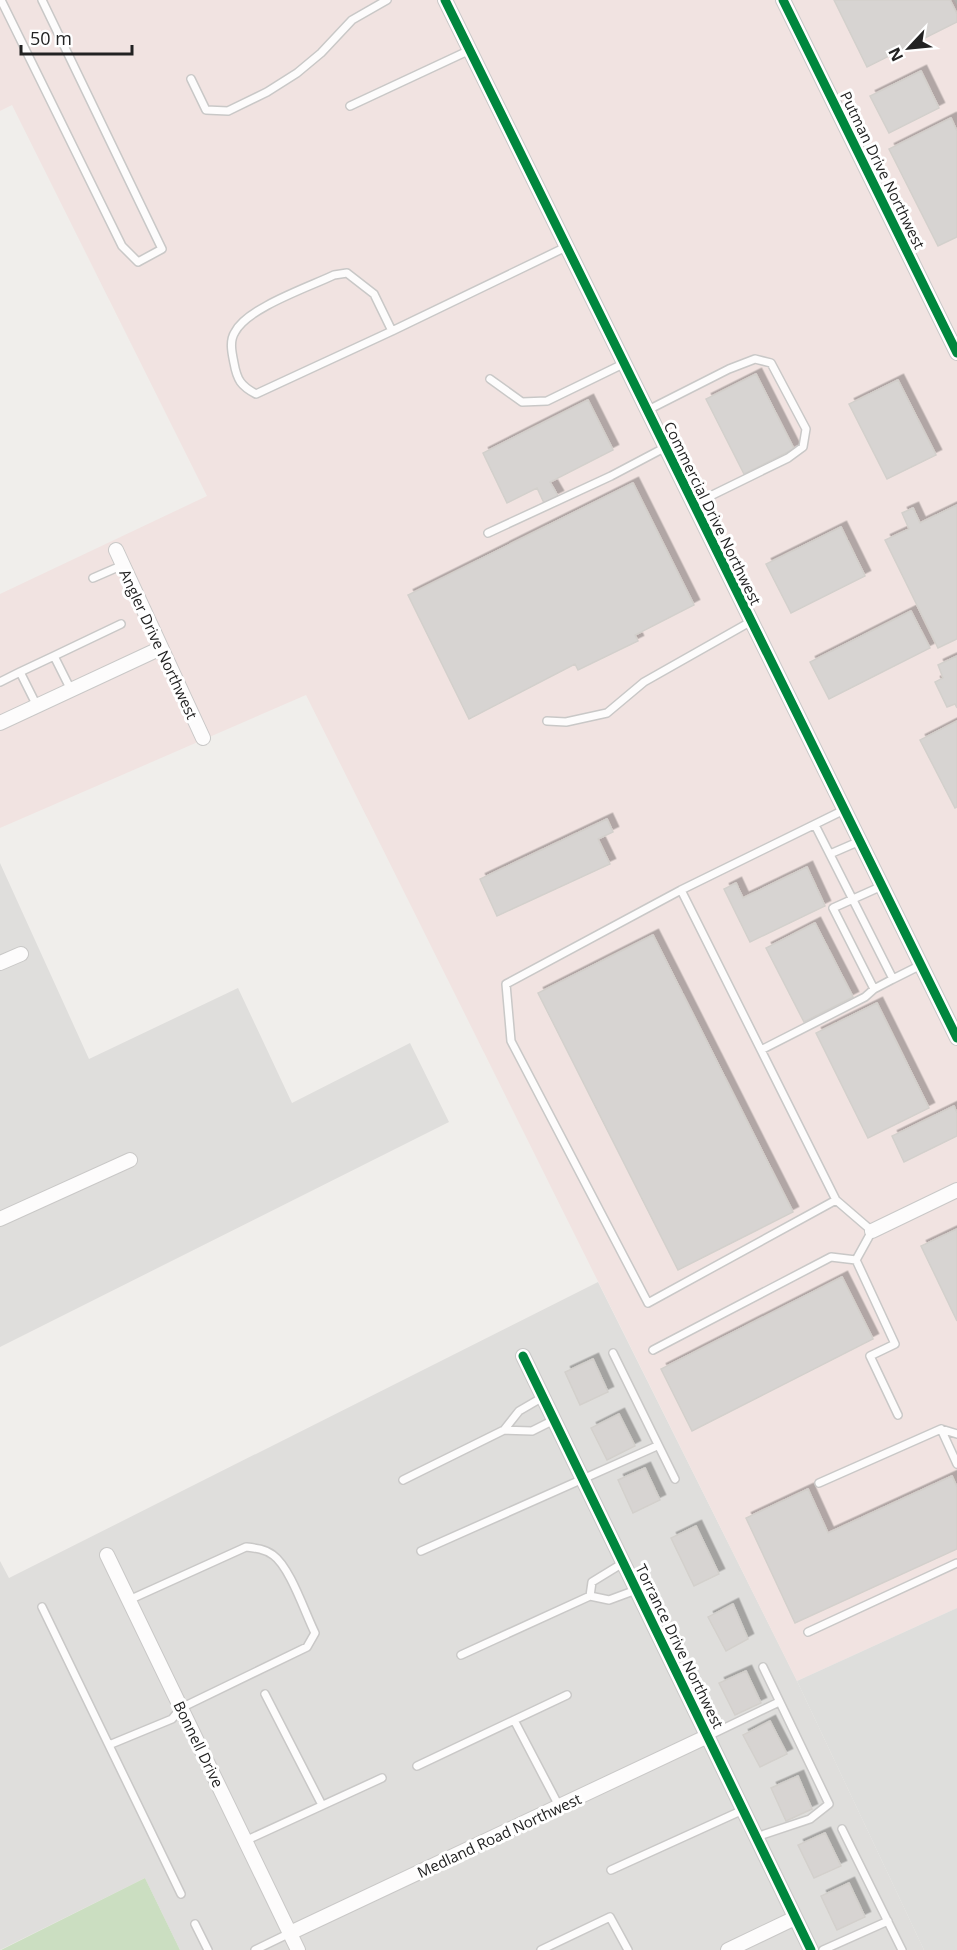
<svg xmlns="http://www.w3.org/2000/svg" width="957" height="1950" viewBox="0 0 957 1950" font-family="'Open Sans',sans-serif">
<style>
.residential{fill:#dfdedc}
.commercial{fill:#f1e3e1}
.religious{fill:#dededc}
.forest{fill:#cbdec1}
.building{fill:#d7d4d2;stroke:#d3d0cc;stroke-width:1.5;filter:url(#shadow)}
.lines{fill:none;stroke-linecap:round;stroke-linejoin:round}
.service-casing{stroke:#c9c8c7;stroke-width:10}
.minor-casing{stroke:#c9c8c7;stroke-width:16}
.service{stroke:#fdfcfc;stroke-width:7}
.minor{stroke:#fdfcfc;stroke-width:14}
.cycleway-casing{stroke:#fff;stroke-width:13}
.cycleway{stroke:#00873e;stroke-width:9}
.labels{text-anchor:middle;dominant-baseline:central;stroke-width:6;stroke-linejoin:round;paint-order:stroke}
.street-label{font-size:15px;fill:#222;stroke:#fff}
</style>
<defs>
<filter id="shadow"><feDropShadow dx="5.5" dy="-5.5" stdDeviation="0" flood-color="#0004"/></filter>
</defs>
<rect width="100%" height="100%" fill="#f0eeeb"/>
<!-- residential -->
<path class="residential" d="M0,863L89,1059L238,988L292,1103L410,1043L449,1122L0,1347Z
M598,1282L797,1681L924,1950H180L145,1878L0,1950V1561L9,1578Z"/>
<!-- commercial -->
<path class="commercial" d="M0,0H954L957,5V1608L797,1681L306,695L0,828V594L207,496L12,105L0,111Z"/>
<!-- religious -->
<path class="religious" d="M957,1608V1950H924L797,1681Z"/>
<!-- forest -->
<path class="forest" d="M145,1878L180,1950H1Z"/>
<!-- building -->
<path class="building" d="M834,0H950L957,14V22L867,67Z
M921,71L939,108L889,133L870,96Z
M951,118L957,131V237L938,246L889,149Z
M756,374L794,449L744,474L706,399Z
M898,380L936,455L887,479L849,404Z
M588,400L613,450L550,482L558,496L544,503L537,488L507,503L483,453Z
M633,483L694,605L635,635L638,641L578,670L575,664L469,719L408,595Z
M957,505V639L938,648L885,540L909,529L902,513L913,508L920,523Z
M841,527L865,576L791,613L766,564Z
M911,611L930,648L829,699L810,662Z
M957,656V708L955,704L947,707L935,682L943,678L938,665Z
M957,721V807L955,808L920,740Z
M607,819L613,832L598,839L610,864L497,916L480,879Z
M807,867L825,906L750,942L724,889L736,883L743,898Z
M815,923L853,997L804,1022L766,948Z
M653,935L793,1212L678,1270L538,993Z
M877,1003L929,1108L868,1138L816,1033Z
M954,1106L957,1113V1136L904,1162L892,1136Z
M957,1229V1321L921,1246Z
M842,1277L873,1339L692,1431L661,1369Z
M593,1359L608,1392L580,1405L565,1372Z
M619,1414L635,1446L607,1460L591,1428Z
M645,1468L660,1500L633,1513L618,1480Z
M952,1476L957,1487V1549L795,1623L746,1518L808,1489L828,1533Z
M696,1526L719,1574L694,1586L671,1538Z
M733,1604L748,1639L726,1651L708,1617Z
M746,1671L761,1703L735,1715L719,1683Z
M770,1721L787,1754L760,1767L743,1735Z
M798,1776L812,1809L786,1821L771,1788Z
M825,1833L841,1866L814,1878L798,1845Z
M849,1883L865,1917L837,1930L821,1896Z"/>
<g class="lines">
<!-- service casing -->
<g class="service-casing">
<path id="service" d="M1,0L122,246L138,262L162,249L42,0
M191,79L206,110L228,111L267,92L297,73L321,53L352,20L387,0
M350,106L470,50
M347,273L374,294L392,331L256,394C241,386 237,380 234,363C232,353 229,341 235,332C247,308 309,287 334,275Z
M392,331L566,247
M490,379L522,402L547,401L623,364
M646,411L729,369L755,359L771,363L806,429L803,447L788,458L694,504
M488,533L611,476L664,448
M93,578L123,565
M0,682L20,672
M71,690L54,656L121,624
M37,706L20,672L54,656
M547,721L566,722L607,713L644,682L750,622
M815,825L893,979L874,989L833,908L882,886
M830,854L860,841
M681,890L836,1200L872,1231L856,1260L895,1344L870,1356L898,1415
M893,979L921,965
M761,1050L865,997L874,989
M836,1200L648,1303L511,1041L506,984L681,890L844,810
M653,1350L831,1257L856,1260
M613,1353L675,1479
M941,1429L957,1464
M504,1430L519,1411L543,1397
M403,1480L504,1430L532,1431L554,1420
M819,1483L941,1429L957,1434
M421,1551L657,1446
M590,1596L592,1582L623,1563
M42,1607L181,1894
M808,1632L957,1563
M461,1655L590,1596L609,1600L636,1590
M265,1694L322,1805
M514,1720L559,1806
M708,1736L779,1702
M109,1745L172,1719L181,1708L307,1647L315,1633C305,1613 290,1567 273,1555C265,1549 255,1548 246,1547L129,1600
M417,1766L567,1695
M842,1829L902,1950
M756,1837L810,1819L829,1804L763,1667
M245,1841L382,1778
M611,1870L743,1810
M195,1924L208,1950
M255,1950L290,1933
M541,1950L610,1917L628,1950
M823,1950L888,1921"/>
</g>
<!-- minor casing -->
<g class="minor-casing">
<path id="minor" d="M445,0L957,1038
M783,0L957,353
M116,550L203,738
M0,723L161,648
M0,963L21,954
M0,1219L130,1160
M872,1231L957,1190
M523,1356L811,1950
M107,1555L298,1950
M290,1933L708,1736
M728,1950L795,1918"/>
</g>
<!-- service -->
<use href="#service" class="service"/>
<!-- minor -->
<use href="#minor" class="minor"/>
<!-- cycleway casing -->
<g class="cycleway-casing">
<path id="cycleway" d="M445,0L957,1038
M783,0L957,353
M523,1356L811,1950"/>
</g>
<!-- cycleway -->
<use href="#cycleway" class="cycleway"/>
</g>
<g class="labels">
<!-- street labels -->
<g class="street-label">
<text transform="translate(883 170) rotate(64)">Putman Drive Northwest</text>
<text transform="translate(713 513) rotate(64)">Commercial Drive Northwest</text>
<text transform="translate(159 644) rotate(65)">Angler Drive Northwest</text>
<text transform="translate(680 1646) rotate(64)">Torrance Drive Northwest</text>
<text transform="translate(199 1744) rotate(64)">Bonnell Drive</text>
<text transform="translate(499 1835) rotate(-25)">Medland Road Northwest</text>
</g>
</g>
<!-- north arrow -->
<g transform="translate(909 48) rotate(244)" stroke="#ffffff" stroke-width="4.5" paint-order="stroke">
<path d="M0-4.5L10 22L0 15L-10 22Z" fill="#222222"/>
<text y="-9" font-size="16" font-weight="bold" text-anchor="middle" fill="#222222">N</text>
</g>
<!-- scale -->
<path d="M21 45v9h111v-9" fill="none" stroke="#222222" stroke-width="3"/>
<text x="30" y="45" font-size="18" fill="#222222" stroke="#ffffff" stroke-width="4.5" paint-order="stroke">50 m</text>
</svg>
